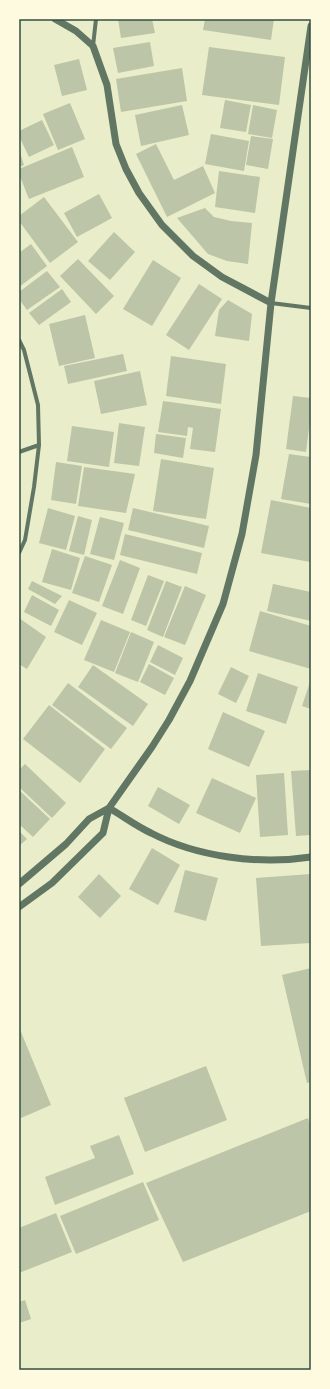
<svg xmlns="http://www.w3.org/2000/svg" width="330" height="1389" viewBox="0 0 330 1389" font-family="Manrope,sans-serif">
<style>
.building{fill:#bcc5a7}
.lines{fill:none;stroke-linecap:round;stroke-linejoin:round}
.minor{stroke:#617663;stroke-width:4}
.tertiary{stroke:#617663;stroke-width:7}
.neatline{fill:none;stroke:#344e41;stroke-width:1.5}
</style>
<rect width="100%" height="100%" fill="#e9edc9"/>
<!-- building -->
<path class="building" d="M118,19H152L155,33L121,38Z
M205,19H274L271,40L203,30Z
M150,42L154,66L118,73L113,48Z
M209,47L285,57L279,105L202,95Z
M79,59L87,90L62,96L54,65Z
M182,68L187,101L121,112L116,79Z
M225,100L251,105L246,132L220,128Z
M70,103L85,139L58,150L43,114Z
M182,105L189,135L141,146L135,115Z
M253,105L277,110L272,138L248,134Z
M42,120L54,145L29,157L19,136V131Z
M211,134L249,141L244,171L205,164Z
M251,136L273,139L268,169L246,165Z
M156,144L174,180L203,166L215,193L167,217L136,154Z
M72,147L84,177L29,199L19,174V169Z
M19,150L24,165L19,167Z
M219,171L260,177L255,213L215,207Z
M99,194L112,218L77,237L64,213Z
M44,197L78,242L50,263L19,221V216Z
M205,208L214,217L231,221L252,223L248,264L227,261L208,254L177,218Z
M114,232L135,252L110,280L88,261Z
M31,244L47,266L19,287V253Z
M78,259L114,296L96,314L60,276Z
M153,260L181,278L152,326L123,309Z
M47,271L60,287L27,310L19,299V292Z
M199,284L222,299L189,350L166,335Z
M62,289L71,302L39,325L29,313Z
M228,300L252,314L249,341L215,336L219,310Z
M85,315L95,358L59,366L49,324Z
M123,354L127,371L68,384L64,366Z
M171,356L226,364L221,404L166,396Z
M140,371L147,405L101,414L94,381Z
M293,396L311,398V413L306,452L286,449Z
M163,401L221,409L215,452L190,449L193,428L188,427L187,436L158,432Z
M119,423L145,427L139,466L114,463Z
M72,426L114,432L109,467L67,461Z
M156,434L186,438L183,458L154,453Z
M289,454L311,457V504L281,499Z
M161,459L214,468L206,519L153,511Z
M56,462L82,466L76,504L51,500Z
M84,467L135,474L126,513L78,506Z
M271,500L311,508V554L310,562L261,553Z
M48,508L75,516L66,550L39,543Z
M133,508L209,526L204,548L128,530Z
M78,516L92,520L84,555L69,551Z
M100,517L124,523L114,560L90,554Z
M125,534L202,553L197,574L120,555Z
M52,549L80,558L71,590L42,582Z
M85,556L112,565L99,602L72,593Z
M120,560L140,568L123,614L102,606Z
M148,575L164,581L146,626L131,620Z
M32,581L62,596L55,604L28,589Z
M166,581L182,587L163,637L147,630Z
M273,584L311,592V621L267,611Z
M185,586L206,595L185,645L164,637Z
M32,595L59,610L51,626L24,612Z
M69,600L97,613L82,645L54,632Z
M260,611L311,626V669L249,651Z
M19,618L46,637L27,669L19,664Z
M101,620L130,632L114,672L84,660Z
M131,632L154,642L138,682L115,673Z
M158,645L183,658L175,675L150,662Z
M149,664L174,678L165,695L140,682Z
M93,665L148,704L133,726L78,687Z
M231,667L249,676L236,703L218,694Z
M258,673L298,687L286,724L246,711Z
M311,679V709L302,706Z
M68,683L127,728L111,749L52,705Z
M49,705L105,749L80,783L23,739Z
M223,712L265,731L249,767L208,749Z
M25,764L66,803L52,818L19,787V770Z
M311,770V835L296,836L291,771Z
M284,773L288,835L260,837L256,775Z
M212,778L256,798L240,833L196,813Z
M158,787L190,805L179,824L148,806Z
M20,791L50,819L33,837L19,824Z
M19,831L27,839L19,846Z
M152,848L180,865L158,905L129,889Z
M185,870L218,878L206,921L174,912Z
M99,874L121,896L100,918L78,897Z
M311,874V943L261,946L256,878Z
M311,968V1082L307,1083L282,975Z
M19,1027L51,1105L21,1118L19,1114Z
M206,1066L227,1120L145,1152L124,1098Z
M308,1118L311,1127V1211L183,1262L146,1183Z
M119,1135L134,1174L55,1205L45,1177L95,1158L90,1146Z
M143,1182L159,1220L76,1254L60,1216Z
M56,1213L72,1252L19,1273V1228Z
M25,1300L31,1319L19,1323V1302Z"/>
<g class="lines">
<!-- minor -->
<path class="minor" d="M93,46L96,19
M271,303L311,308
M19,340L24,350L38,405L39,445L34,487L25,540L19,553
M19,452L39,445"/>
<!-- tertiary -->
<path class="tertiary" d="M55,19L76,31L93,46L107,85L116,144L126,169L139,193L162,225L193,256L222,277L271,303
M109,808C123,816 136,826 151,833C197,857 259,865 311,857
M19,884L66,844L89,819L109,808
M19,907L52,883L103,833L109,808L152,747L169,720L190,681L223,604L242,534L256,455L271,303L311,26"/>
</g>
<!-- border -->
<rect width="330" height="1389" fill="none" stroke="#fefae0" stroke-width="40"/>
<rect x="20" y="20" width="290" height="1349" class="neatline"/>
</svg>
